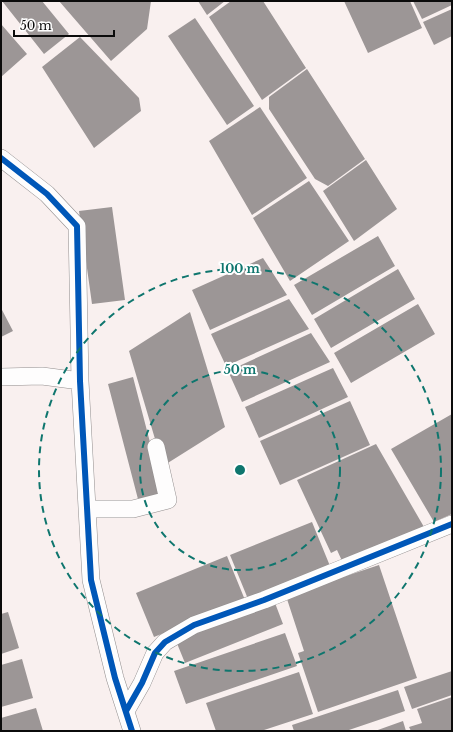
<svg xmlns="http://www.w3.org/2000/svg" width="453" height="732" viewBox="0 0 453 732" font-family="'Libre Baskerville',serif">
<style>
.building{fill:#9c9696}
.lines{fill:none;stroke-linecap:round;stroke-linejoin:round}
.minor-casing{stroke:#928e8e;stroke-width:18}
.minor{stroke:#fefdfd;stroke-width:17}
.cycleway-casing{stroke:#fff;stroke-width:8}
.cycleway{stroke:#0057b8;stroke-width:6}
.ring{fill:none;stroke:#0f766e;stroke-width:2;stroke-dasharray:7 5}
.centre{fill:#0f766e;stroke:#fff;stroke-width:2}
.ring-label{font-size:12px;text-anchor:middle;font-weight:bold;fill:#0f766e;stroke:#fff;stroke-width:4;stroke-linejoin:round;paint-order:stroke}
</style>
<rect width="100%" height="100%" fill="#f9f0ef"/>
<!-- building -->
<path class="building" d="M2,1H42L69,34L44,54Z
M59,1H151L147,29L111,61Z
M198,1H225L207,15Z
M231,1H263L306,68L262,100L209,17Z
M344,1H410L422,28L368,53Z
M413,1H452V5L422,19Z
M452,9V36L434,45L423,22Z
M195,18L254,106L227,125L168,36Z
M1,24L27,54L1,77Z
M80,37L139,98L141,111L94,148L42,67Z
M307,69L365,159L328,186L315,179L269,109V97Z
M260,107L307,178L252,215L209,141Z
M366,160L397,209L354,241L323,191Z
M309,181L349,241L290,281L253,218Z
M112,207L125,300L92,304L79,211Z
M378,236L395,266L312,315L294,285Z
M263,258L287,295L210,330L192,290Z
M398,269L415,299L331,348L314,319Z
M289,299L309,329L226,366L211,334Z
M418,304L435,334L351,383L334,353Z
M1,308L13,331L1,337Z
M190,312L225,427L163,466L129,351Z
M311,333L330,362L242,402L228,371Z
M333,368L348,397L259,438L245,407Z
M133,377L164,496L139,503L108,384Z
M350,401L370,445L280,485L260,441Z
M452,414V514L434,522L391,449Z
M376,444L424,527L343,563L337,550L331,553L297,480Z
M312,522L330,566L248,599L230,555Z
M227,556L245,600L154,637L136,593Z
M379,565L417,678L318,712L298,653L304,651L286,596Z
M275,603L283,624L185,663L176,641Z
M8,612L19,648L1,654V614Z
M285,633L297,666L186,704L174,671Z
M22,659L33,698L1,707V665Z
M452,671V695L412,709L404,687Z
M299,672L313,714L261,731H216L206,703Z
M398,690L405,711L346,731H294L292,725Z
M452,697V731H411L409,727L422,723L417,709Z
M36,708L43,731H1V718Z
M403,721L406,731H375Z"/>
<g class="lines">
<!-- minor casing -->
<g class="minor-casing">
<path id="minor" d="M1,158L47,194L77,226L80,381L91,580L115,678L132,731
M1,377L42,376L80,381
M87,509H133L168,500L156,447
M126,711L142,683L155,653L165,642L194,625L264,600L452,524"/>
</g>
<!-- minor -->
<use href="#minor" class="minor"/>
<!-- cycleway casing -->
<g class="cycleway-casing">
<path id="cycleway" d="M1,158L47,194L77,226L80,381L91,580L115,678L132,731
M126,711L142,683L155,653L165,642L194,625L264,600L452,524"/>
</g>
<!-- cycleway -->
<use href="#cycleway" class="cycleway"/>
</g>
<!-- distance rings -->
<g class="ring">
<circle cx="240" cy="470" r="100"/>
<circle cx="240" cy="470" r="201"/>
</g>
<circle cx="240" cy="470" r="6" class="centre"/>
<g class="ring-label">
<text x="240" y="273">100 m</text>
<text x="240" y="374">50 m</text>
</g>
<!-- border -->
<rect width="453" height="732" fill="none" stroke="#0b0b0b" stroke-width="4"/>
<!-- scale -->
<path d="M14 30v6h100v-6" fill="none" stroke="#0b0b0b" stroke-width="2"/>
<text x="20" y="30" font-size="12" fill="#0b0b0b" stroke="#ffffff" stroke-width="3" paint-order="stroke">50 m</text>
</svg>
